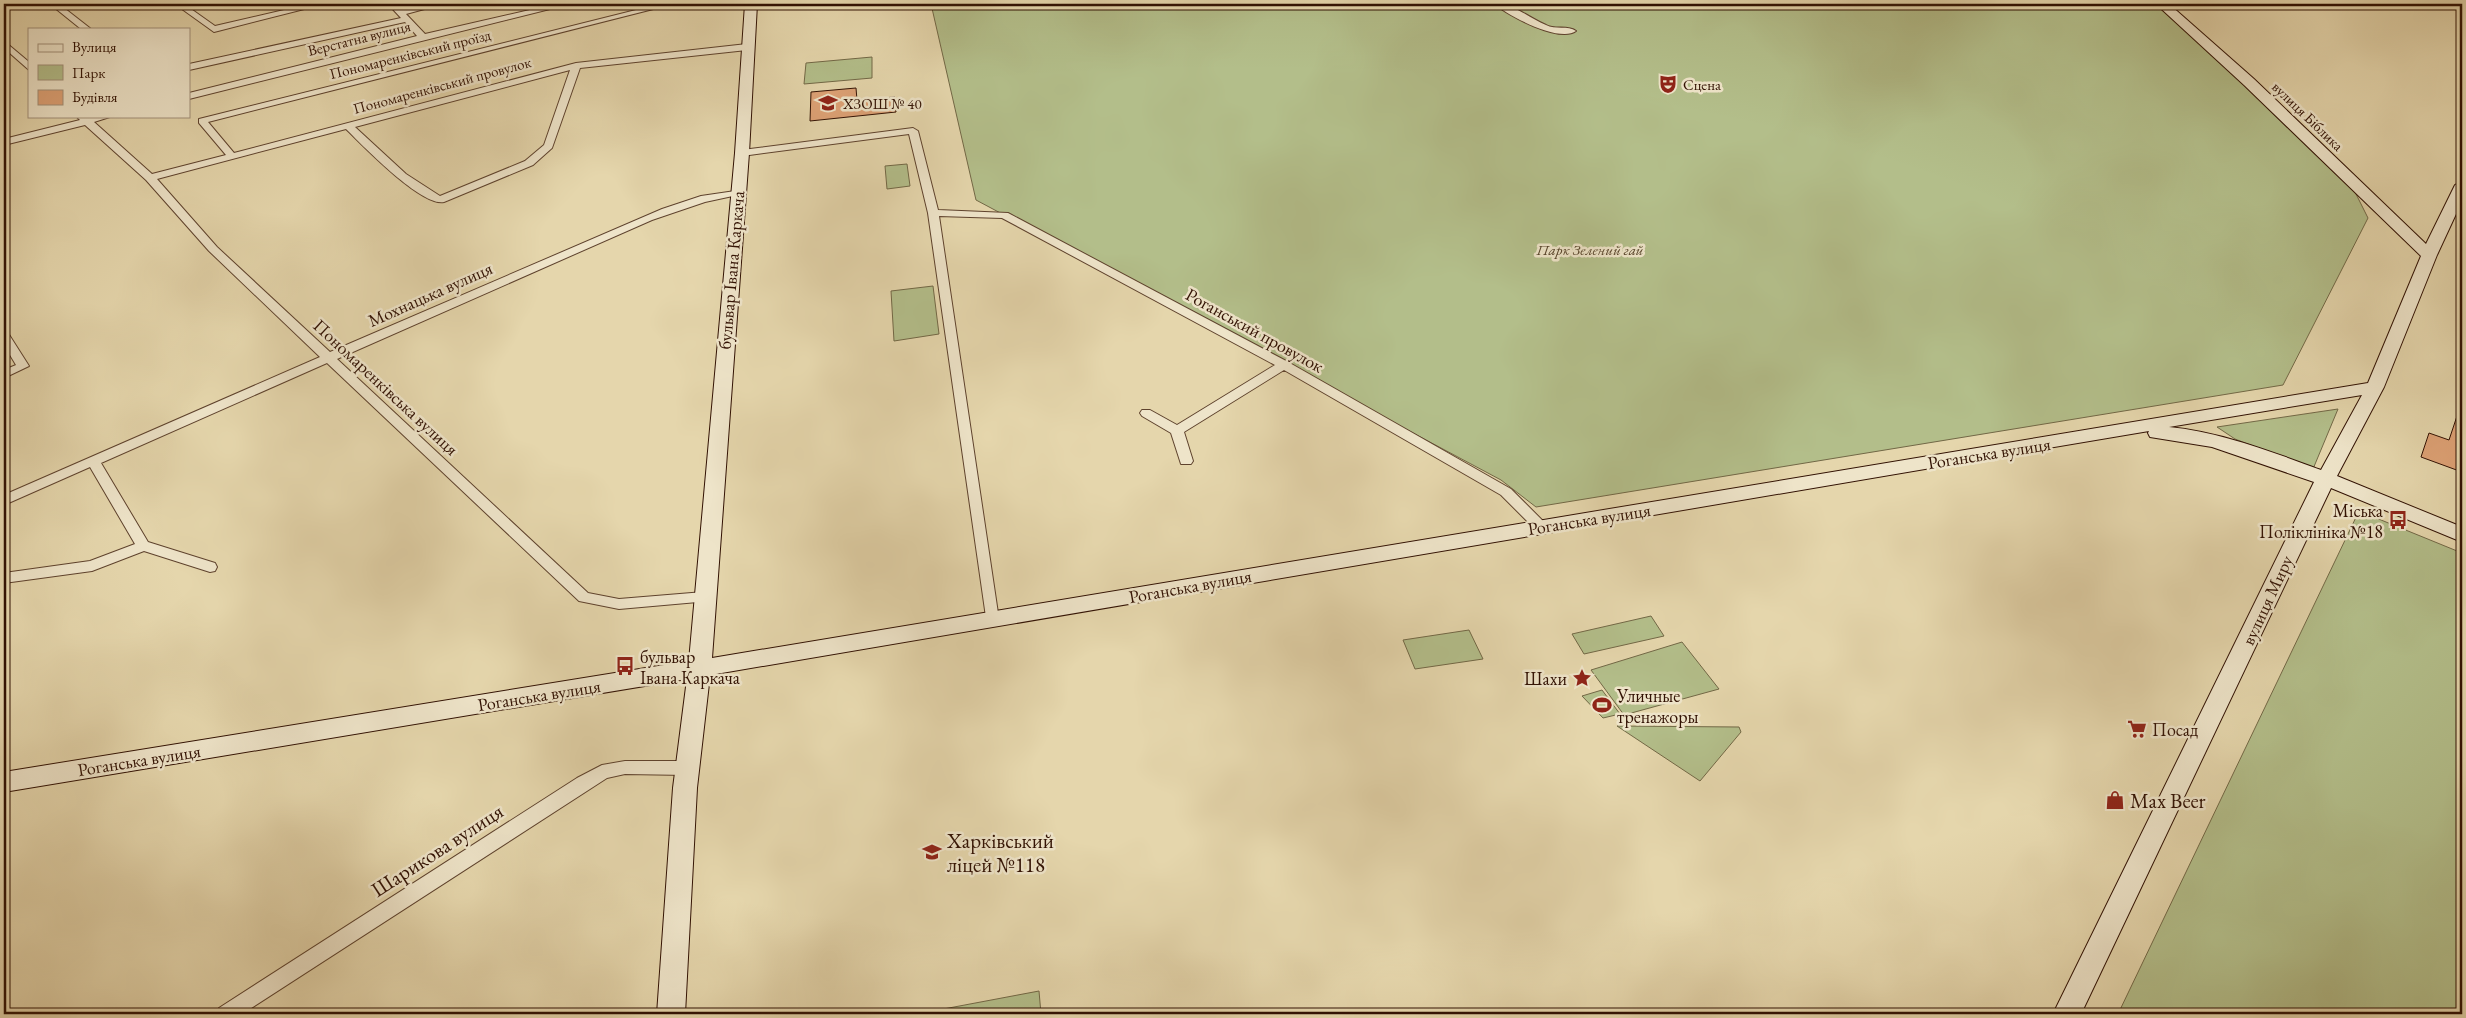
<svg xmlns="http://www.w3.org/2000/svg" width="2466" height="1018" viewBox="0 0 2466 1018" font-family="'EB Garamond',serif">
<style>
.green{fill:#b3be8a;stroke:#726846}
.building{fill:#dea276;stroke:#311103}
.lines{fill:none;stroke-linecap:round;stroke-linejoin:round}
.street-casing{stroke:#5e422d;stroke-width:2}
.secondary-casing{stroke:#311103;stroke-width:2}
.street{fill:#eee4c9;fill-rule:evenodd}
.secondary{fill:#eee4c9;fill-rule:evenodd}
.labels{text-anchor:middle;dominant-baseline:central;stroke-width:5;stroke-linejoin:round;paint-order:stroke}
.far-street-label{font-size:15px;fill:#311103;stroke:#eee4c9}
.far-poi-label{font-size:15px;fill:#311103;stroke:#eee4c9;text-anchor:start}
.far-park-label{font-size:15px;font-style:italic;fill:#58452c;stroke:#eee4c9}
.street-label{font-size:18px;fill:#311103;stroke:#eee4c9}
.poi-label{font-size:18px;fill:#311103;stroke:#eee4c9;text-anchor:start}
.near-poi-label{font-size:21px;fill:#311103;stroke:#eee4c9;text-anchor:start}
.near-street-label{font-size:21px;fill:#311103;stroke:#eee4c9}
</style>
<rect width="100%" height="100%" fill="#e5d6ac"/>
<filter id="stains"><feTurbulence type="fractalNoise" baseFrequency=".004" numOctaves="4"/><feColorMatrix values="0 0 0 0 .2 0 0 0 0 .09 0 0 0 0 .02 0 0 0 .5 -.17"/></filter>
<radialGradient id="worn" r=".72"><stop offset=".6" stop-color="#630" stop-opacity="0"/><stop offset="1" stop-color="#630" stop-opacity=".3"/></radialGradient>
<!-- green -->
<path class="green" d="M931,4H2158L2352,186L2368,218L2283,385L1536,507L1501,480L976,200Z
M872,57V78L804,84L806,63Z
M907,164L910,186L887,189L885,166Z
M933,286L939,334L894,341L891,291Z
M2338,409L2313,469L2235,439L2217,427Z
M2359,511L2462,553V1014H2118Z
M1651,616L1664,636L1584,654L1572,634Z
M1469,630L1483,659L1415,669L1403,640Z
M1682,642L1719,689L1624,715L1591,670Z
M1602,690L1620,714L1603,718L1582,696Z
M1617,726L1739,727L1741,732L1700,781Z
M1039,991L1041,1014H917Z"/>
<!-- building -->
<path class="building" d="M856,88L857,100L895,97L896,112L810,121L811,92Z
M2460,407L2462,408V472L2421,457L2429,433L2449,440Z"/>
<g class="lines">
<!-- street casing -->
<g class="street-casing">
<path id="street" d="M50,4H59L91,29H81Z
M175,4H184L215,26L310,4H324L214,32Z
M388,4H396L402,10L429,4H443L406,14L425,34L556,4H570L189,99V93L417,36L405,22L189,70V64L401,18Z
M660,4H673L208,122L234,153L576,63L747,44L751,47L747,50L580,68L552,148L533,165L444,202C422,207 362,145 346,129L157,179L217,247L330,352L662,209L701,196L742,190V194L705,202L652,220L337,359L588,593L619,599L704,592L709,593L711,597L709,601L619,609L579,601L327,363L101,463L148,542L215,563L217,567L215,571L210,572L144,551L92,571L4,583V573L90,561L135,544L90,467L4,505V495L320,357L209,251L146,180L85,125L4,145V139L80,120L76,116H113L94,122L152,174L226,155L199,123V119ZM570,70L544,145L525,161L440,196L406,174L355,127Z
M1495,4C1513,3 1529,18 1546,25C1555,30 1568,25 1576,31C1560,43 1508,16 1495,4Z
M4,41L29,62V70L4,48Z
M913,128L918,131L938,210L1008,213L1288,362L1511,489L1546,524L1548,527L1546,530H1536L1501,495L1284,370L1184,432L1193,461L1191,464H1181L1171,433L1142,416L1140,413L1142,410H1150L1177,425L1275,365L1002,218L939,216L999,620L997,624H987L928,213L909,134L742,156L737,153L742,150Z
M4,332L8,333L29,366L4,378V370L16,365L4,345Z
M625,761H687L693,763L695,768L693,773L687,775L625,774L607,778L242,1014H217L219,1008L577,778L602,765Z"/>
</g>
<!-- secondary casing -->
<g class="secondary-casing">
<path id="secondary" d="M745,4H757L749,153L712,658L2368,383L2421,256L2244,85L2156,4H2169L2254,79L2426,244L2455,185L2462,181V201L2437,255L2384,387L2337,476L2462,527V542L2331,488L2081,1014H2053L2314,482L2212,447L2150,437L2148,433L2149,431L710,675L697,788L685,1014H657L673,788L687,679L4,792V772L689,661L735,153ZM2362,395L2321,470C2272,452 2221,432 2169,427Z"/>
</g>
<!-- street -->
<use href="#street" class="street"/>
<!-- secondary -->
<use href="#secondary" class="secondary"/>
</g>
<!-- icons -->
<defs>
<g id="theatre-bare" transform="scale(1.5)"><path d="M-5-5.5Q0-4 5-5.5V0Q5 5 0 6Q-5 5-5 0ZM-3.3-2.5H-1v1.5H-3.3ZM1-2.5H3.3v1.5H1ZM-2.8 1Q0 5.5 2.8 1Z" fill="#8f2418" stroke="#eee4c9" stroke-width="2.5" paint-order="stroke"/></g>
<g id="school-bare" transform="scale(1.5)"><path d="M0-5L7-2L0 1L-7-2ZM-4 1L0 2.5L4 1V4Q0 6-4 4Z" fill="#8f2418" stroke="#eee4c9" stroke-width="2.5" paint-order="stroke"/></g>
<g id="bus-bare" transform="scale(1.5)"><path d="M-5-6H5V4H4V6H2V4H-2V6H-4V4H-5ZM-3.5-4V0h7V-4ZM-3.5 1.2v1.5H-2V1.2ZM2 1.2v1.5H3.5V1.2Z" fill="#8f2418" stroke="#eee4c9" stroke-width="2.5" paint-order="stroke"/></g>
<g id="sight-bare" transform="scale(1.5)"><path d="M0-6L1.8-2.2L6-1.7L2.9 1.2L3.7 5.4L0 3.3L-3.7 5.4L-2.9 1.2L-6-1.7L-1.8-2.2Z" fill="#8f2418" stroke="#eee4c9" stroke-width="2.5" paint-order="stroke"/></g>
<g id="stadium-bare" transform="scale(1.5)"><path d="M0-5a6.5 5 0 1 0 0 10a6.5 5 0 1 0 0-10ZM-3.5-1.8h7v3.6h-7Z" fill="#8f2418" stroke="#eee4c9" stroke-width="2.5" paint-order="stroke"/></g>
<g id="supermarket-bare" transform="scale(1.5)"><path d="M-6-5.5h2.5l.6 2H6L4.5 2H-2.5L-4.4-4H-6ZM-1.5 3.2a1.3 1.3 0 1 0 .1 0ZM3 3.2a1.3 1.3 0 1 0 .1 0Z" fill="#8f2418" stroke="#eee4c9" stroke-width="2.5" paint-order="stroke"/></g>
<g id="shop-bare" transform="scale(1.5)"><path d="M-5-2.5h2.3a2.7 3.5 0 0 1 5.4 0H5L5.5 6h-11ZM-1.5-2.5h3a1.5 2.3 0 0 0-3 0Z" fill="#8f2418" stroke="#eee4c9" stroke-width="2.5" paint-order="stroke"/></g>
</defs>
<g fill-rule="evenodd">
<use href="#theatre-bare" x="1668" y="84"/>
<use href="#school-bare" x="828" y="103"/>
<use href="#bus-bare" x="2398" y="520"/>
<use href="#bus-bare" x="625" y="666"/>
<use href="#sight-bare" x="1582" y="678"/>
<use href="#stadium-bare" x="1602" y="705"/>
<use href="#supermarket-bare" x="2137" y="729"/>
<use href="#shop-bare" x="2115" y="800"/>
<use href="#school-bare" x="932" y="852"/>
</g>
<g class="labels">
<!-- far-street labels -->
<g class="far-street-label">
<text transform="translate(359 38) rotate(-14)">Верстатна вулиця</text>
<text transform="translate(410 54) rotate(-14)">Пономаренківський проїзд</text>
<text transform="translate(442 85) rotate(-15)">Пономаренківський провулок</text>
<text transform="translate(2308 116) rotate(44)">вулиця Біблика</text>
</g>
<!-- far-poi labels -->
<g class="far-poi-label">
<text x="1683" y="84">Сцена</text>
<text x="843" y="103">ХЗОШ № 40</text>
</g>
<!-- far-park labels -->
<g class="far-park-label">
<text x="1590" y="249">Парк Зелений гай</text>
</g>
<!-- street labels -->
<g class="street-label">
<text transform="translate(731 270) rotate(-85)">бульвар Івана Каркача</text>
<text transform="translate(430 294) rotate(-24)">Мохнацька вулиця</text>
<text transform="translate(1255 330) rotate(29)">Роганський провулок</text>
<text transform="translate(386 387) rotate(43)">Пономаренківська вулиця</text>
<text transform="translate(1989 453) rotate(-9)">Роганська вулиця</text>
<text transform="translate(1589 519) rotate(-9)">Роганська вулиця</text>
<text transform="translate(1190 586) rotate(-10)">Роганська вулиця</text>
<text transform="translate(2267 600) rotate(-65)">вулиця Миру</text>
<text transform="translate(539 695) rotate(-9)">Роганська вулиця</text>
<text transform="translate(139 760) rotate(-9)">Роганська вулиця</text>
</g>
<!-- poi labels -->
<g class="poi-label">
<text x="2383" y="510" text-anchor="end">Міська<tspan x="2383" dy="21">Поліклініка №18</tspan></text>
<text x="640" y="656">бульвар<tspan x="640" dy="21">Івана Каркача</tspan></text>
<text x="1567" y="678" text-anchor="end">Шахи</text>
<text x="1617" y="695">Уличные<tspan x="1617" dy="21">тренажоры</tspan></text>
<text x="2152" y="729">Посад</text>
</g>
<!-- near-poi labels -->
<g class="near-poi-label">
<text x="2130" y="800">Max Beer</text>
<text x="947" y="840">Харківський<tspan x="947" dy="24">ліцей №118</tspan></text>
</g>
<!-- near-street labels -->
<g class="near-street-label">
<text transform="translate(437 850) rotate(-33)">Шарикова вулиця</text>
</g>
</g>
<!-- margin -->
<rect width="2466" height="1018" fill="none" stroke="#e5d6ac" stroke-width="20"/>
<rect x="5" y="5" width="2456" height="1008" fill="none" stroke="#311103" stroke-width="2.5"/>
<rect x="10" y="10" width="2446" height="998" fill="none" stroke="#311103"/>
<!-- legend -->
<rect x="28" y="28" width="162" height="90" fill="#eee4c9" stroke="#a2907a"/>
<rect x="38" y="44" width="25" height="8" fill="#eee4c9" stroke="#a2907a"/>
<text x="72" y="52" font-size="15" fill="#311103">Вулиця</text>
<rect x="38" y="65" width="25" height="15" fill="#b3be8a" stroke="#a2907a"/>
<text x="72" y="78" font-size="15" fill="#311103">Парк</text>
<rect x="38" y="90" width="25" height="15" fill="#dea276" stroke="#a2907a"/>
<text x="72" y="102" font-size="15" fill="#311103">Будівля</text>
<rect width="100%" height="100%" filter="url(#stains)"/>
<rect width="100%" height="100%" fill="url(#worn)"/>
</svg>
